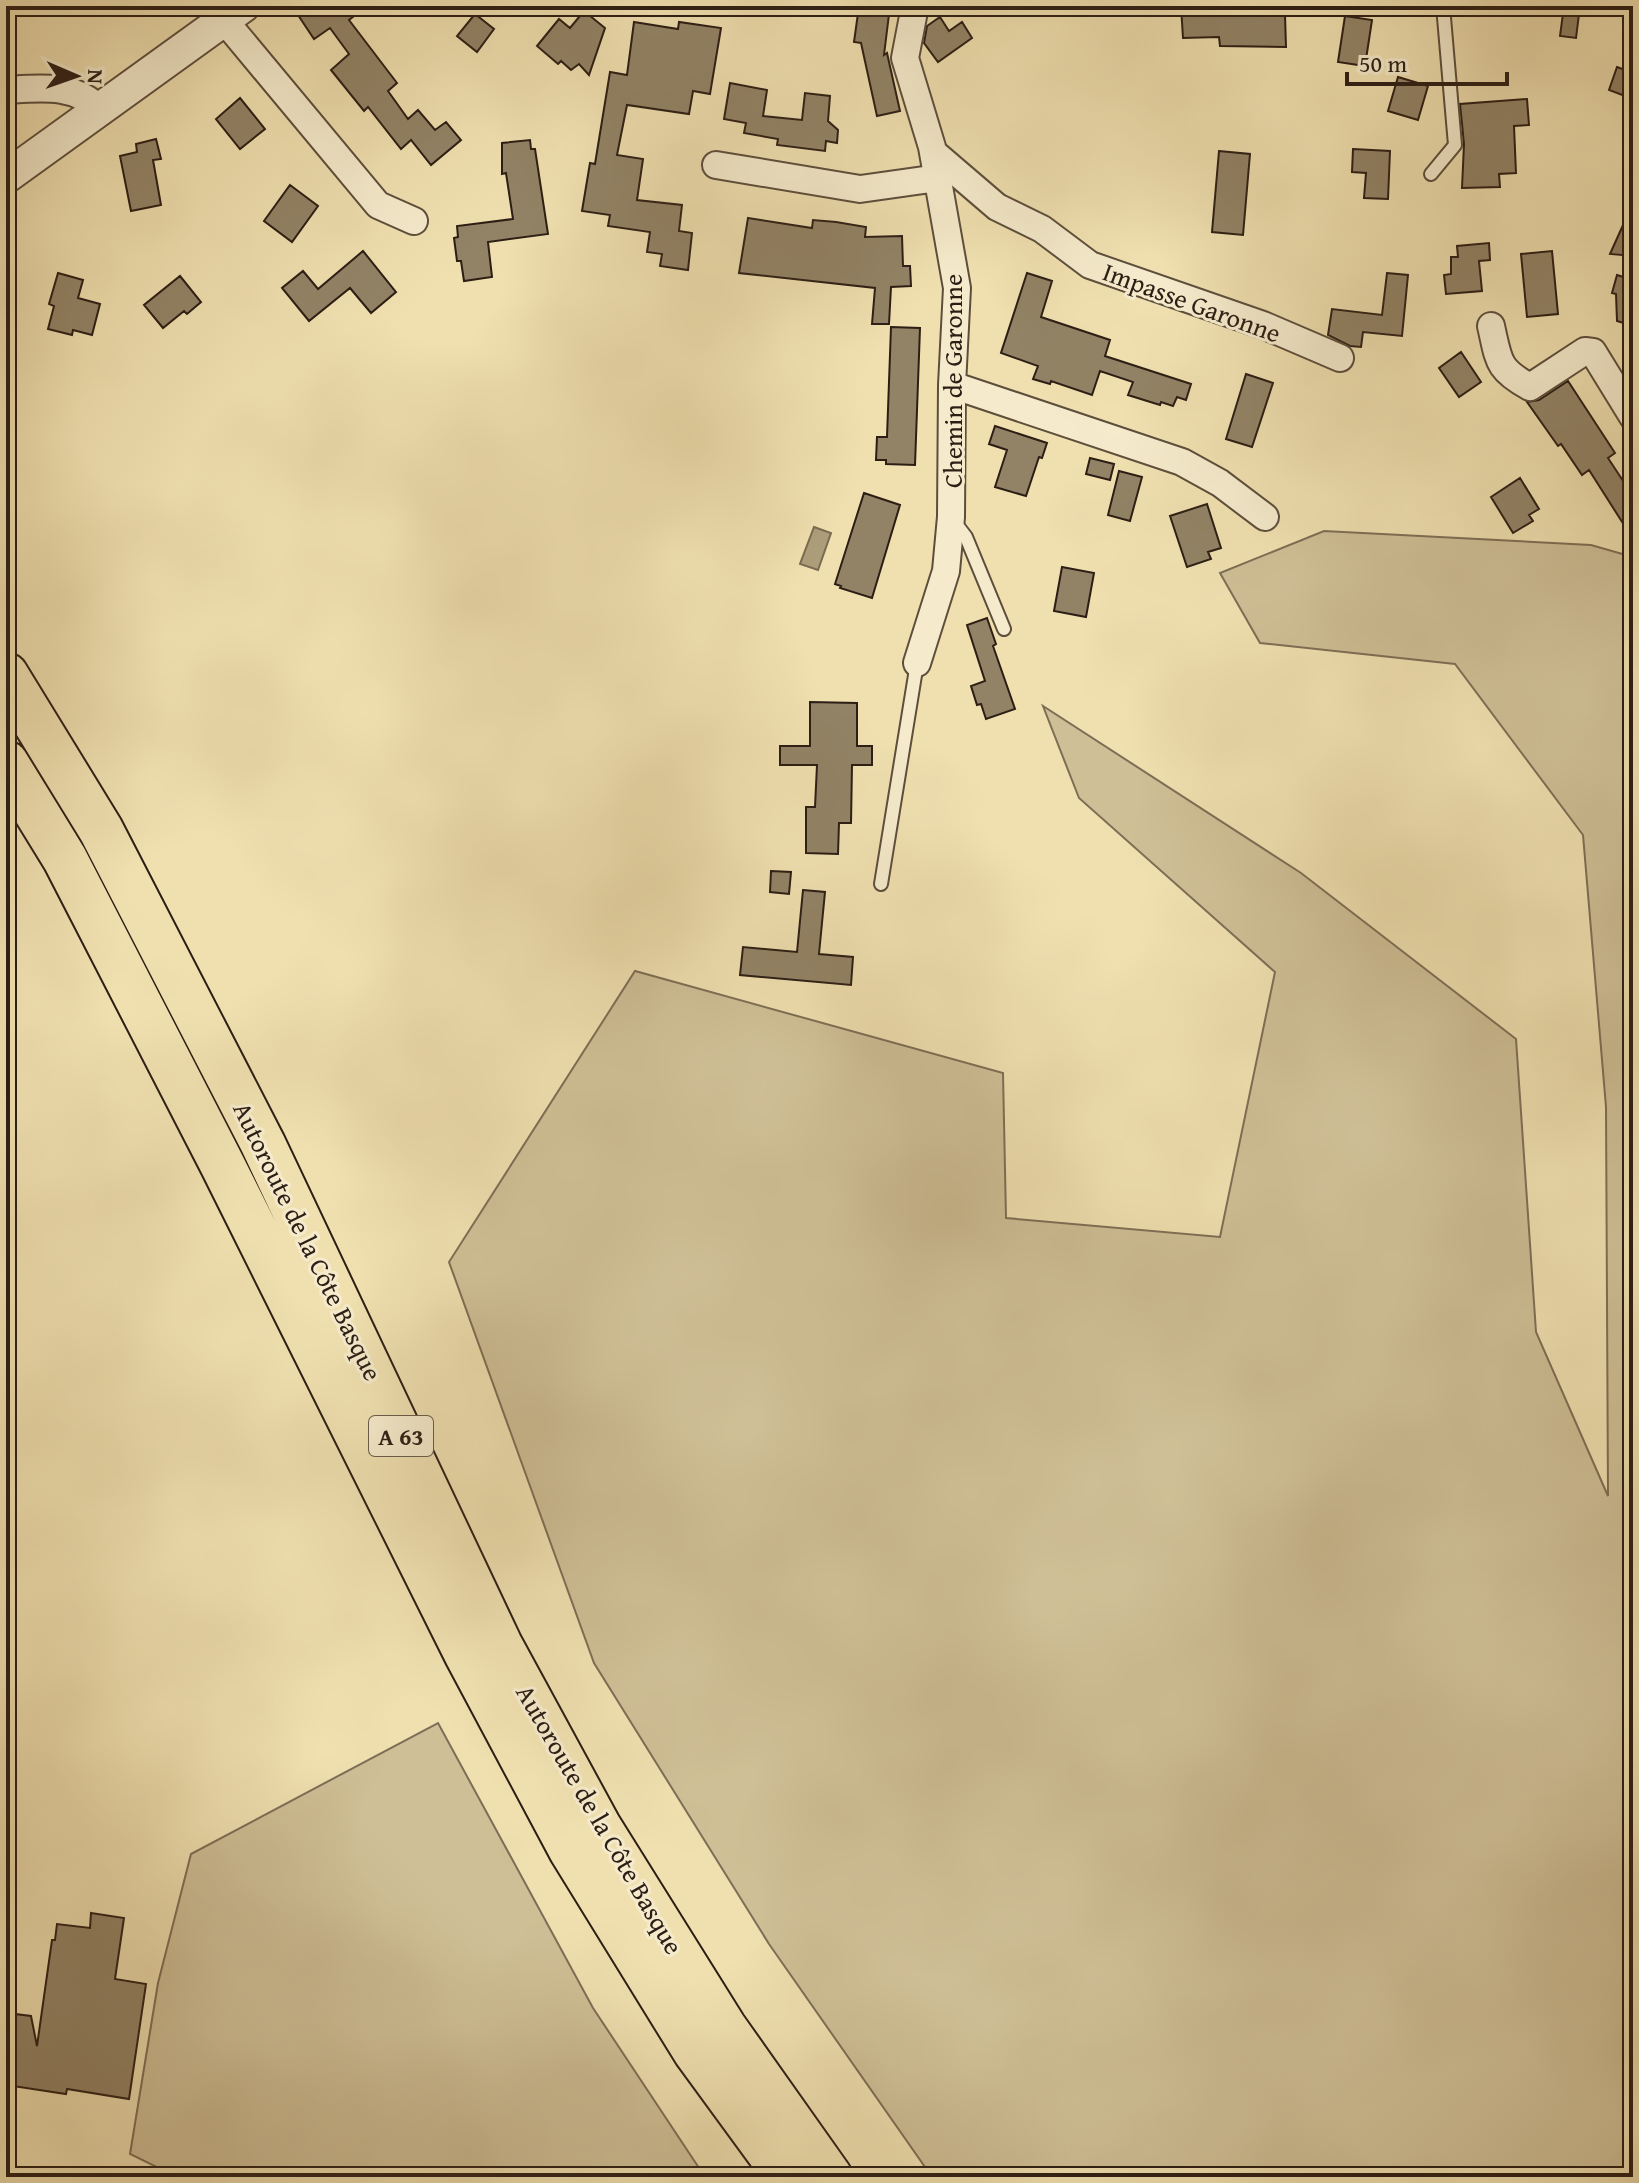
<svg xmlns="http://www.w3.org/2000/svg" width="1639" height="2183" viewBox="0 0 1639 2183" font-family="'Gentium Book Plus',serif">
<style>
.green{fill:#cfbf96;stroke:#7e6e56;stroke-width:2}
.water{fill:#ad9e7b;stroke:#796b52;stroke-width:2}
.building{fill:#928366;stroke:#2c1e15;stroke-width:2}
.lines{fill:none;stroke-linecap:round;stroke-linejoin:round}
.service-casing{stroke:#5d4e3c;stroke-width:16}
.minor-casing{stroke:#5d4e3c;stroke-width:30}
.tertiary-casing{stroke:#5d4e3c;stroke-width:36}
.motorway-casing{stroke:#2c1e15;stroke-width:48}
.service{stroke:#f5ebcc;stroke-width:12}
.minor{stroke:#f5ebcc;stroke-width:26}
.tertiary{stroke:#f5ebcc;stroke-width:32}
.motorway{stroke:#f0e0b0;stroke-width:44}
.labels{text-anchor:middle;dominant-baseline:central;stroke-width:6;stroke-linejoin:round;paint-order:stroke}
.shield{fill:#f5ebcc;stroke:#685c4c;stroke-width:2}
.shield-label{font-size:24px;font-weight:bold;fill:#2c1e15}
.street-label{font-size:26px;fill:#2c1e15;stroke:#f5ebcc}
</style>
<rect width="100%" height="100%" fill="#f0e0b0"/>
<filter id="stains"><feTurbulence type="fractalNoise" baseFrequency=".0025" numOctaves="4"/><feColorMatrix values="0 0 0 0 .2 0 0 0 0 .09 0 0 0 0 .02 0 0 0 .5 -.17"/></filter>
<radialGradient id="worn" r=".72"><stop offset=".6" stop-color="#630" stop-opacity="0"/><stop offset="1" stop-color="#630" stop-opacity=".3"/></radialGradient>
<!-- green -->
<path class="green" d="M1324,531L1591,545L1633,557V2177H932L769,1944L594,1663L449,1262L635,971L1003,1073L1006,1218L1220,1237L1275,972L1079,798L1043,706L1301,873L1516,1039L1536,1332L1608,1496L1606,1107L1583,835L1455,664L1260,643L1220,573Z
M438,1723L593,2008L705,2177H177L130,2154L158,1983L191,1854Z"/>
<!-- water -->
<path class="water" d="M814,527L831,533L818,570L800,564Z"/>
<!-- building -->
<path class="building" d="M310,6H367L349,20L397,83L388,91L408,119L418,110L435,130L446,122L461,140L431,165L411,140L401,149L368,107L364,111L331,70L349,54L330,28L314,39L298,15Z
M859,6H890L884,55L887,53L900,111L877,116L861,43L854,42Z
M1181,6H1218V11L1255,9V16L1285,15L1286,47L1220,46L1219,37L1183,38Z
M1564,6H1580L1576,38L1560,36Z
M584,11L605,28L589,75L579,64L571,70L561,61L558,64L537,46L559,19L570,28Z
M475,14L494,29L477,52L457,36Z
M1345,16L1372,20L1365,66L1338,62Z
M940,17L949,31L962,22L972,38L938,62L924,43L927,26Z
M634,22L678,29L679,22L721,28L710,94L693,91L689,114L627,105L617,155L643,159L637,200L682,205L679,231L692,233L688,270L660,266L662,254L647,252L650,232L608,226L610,215L582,211L590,163L595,164L610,72L627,75Z
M1617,67L1633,73V99L1609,90Z
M1398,77L1428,86L1418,120L1388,111Z
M730,83L767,90L763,116L802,120L805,93L830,96L828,121L838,130L837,143L826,141L825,151L777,145L778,139L744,133L746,123L724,119Z
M240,98L265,129L240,149L216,119Z
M1527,99L1529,125L1514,126L1516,173L1499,174L1500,187L1462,188L1464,144L1460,104Z
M156,139L161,159L153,160L161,205L131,211L120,156L137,152L136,144Z
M530,140L531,149H535L548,234L488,242L492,277L464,281L461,261H457L454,238L458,237L457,226L513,219L506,173L502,174V143Z
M1353,149L1390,151L1388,199L1364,198L1366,173L1352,172Z
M1219,151L1250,154L1243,235L1212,232Z
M290,185L318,206L292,242L264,221Z
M1633,203V256L1610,254Z
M748,218L812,228L813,220L836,222L866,227L865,237L902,236L903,266H910L911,286L891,287L889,324H872L875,288L739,273Z
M1489,243L1490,260L1479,261L1482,291L1446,294L1444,275L1451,274V257H1458L1457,246Z
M363,251L396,292L371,313L350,288L309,321L282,288L303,271L318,289Z
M1552,251L1558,314L1527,317L1521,254Z
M58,273L83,280L78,298L100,304L92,335L73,330L72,335L48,329L54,306L49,304Z
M1027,273L1052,281L1041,317L1110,340L1105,356L1191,384L1186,400L1177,397L1173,406L1161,402L1160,405L1128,395L1133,382L1100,371L1092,395L1051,381L1050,384L1033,379L1038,366L1001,353Z
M1387,273L1408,275L1402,336L1363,332L1361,347L1350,346L1328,335L1332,309L1382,315Z
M1617,275L1633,280V326L1617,321L1616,294L1612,293Z
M180,276L201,302L187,314L184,311L163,328L144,305Z
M891,327L920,328L915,465L886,464V460H876L877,437H887Z
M1461,352L1481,382L1459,397L1439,368Z
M1246,374L1273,383L1252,447L1226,439Z
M1568,381L1615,453L1608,458L1633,496V539L1589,470L1582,475L1561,444L1558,446L1527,402L1539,400Z
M995,426L1047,443L1042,458L1039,457L1026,496L995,487L1007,450L989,444Z
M1090,458L1114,464L1110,480L1086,474Z
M1119,471L1142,477L1130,521L1108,515Z
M1520,478L1539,509L1529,515L1533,521L1513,533L1491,497Z
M864,493L900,505L872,598L840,588L841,586L835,584Z
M1207,504L1221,548L1208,552L1211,559L1187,567L1170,516Z
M1062,567L1094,573L1086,617L1054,611Z
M987,618L996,644L993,646L1015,709L986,719L981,704L977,705L971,686L985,681L967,625Z
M810,702L857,703V746H872V765H852L851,823H839L838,854L806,853V807H815L817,765H780V746H810Z
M771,871L791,872L789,894L770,892Z
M803,890L825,892L819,954L853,957L851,985L740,975L743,947L797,952Z
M91,1913L124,1918L115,1979L146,1984L129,2099L67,2089L66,2094L6,2085V2013L31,2016L37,2046L52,1940H55L57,1924L90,1928Z"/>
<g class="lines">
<!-- service casing -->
<g class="service-casing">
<path id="service" d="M1431,174L1455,145L1443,6
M953,520L966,537L1004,629
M881,884L917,663"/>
</g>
<!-- minor casing -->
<g class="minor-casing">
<path id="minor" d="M915,6L905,58L932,147L957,288L952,385L951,517L946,571L917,663
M224,20L378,205L414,221
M6,90C40,88 75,83 100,110
M934,153L997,207L1042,229L1090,265L1263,325L1340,358
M716,165L860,189L938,178
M1491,326C1499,361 1497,369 1530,387L1585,351L1593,352L1633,417
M952,385L1182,462L1220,483L1265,517"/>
</g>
<!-- tertiary casing -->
<g class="tertiary-casing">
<path id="tertiary" d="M6,177L243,6"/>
</g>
<!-- motorway casing -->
<g class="motorway-casing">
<path id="motorway" d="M6,675L101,830L263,1144L500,1645L599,1827L724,2027L830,2177
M6,763L65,859L222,1164L467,1655L571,1850L695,2051L787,2177"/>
</g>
<!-- service -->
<use href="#service" class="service"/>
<!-- minor -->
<use href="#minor" class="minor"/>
<!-- tertiary -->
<use href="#tertiary" class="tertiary"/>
<!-- motorway -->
<use href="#motorway" class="motorway"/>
</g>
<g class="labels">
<!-- shield labels -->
<rect class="shield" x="369" y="1416" width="64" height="40" rx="6"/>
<g class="shield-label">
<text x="401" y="1436">A 63</text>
</g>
<!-- street labels -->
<g class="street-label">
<text transform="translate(1192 302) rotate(20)">Impasse Garonne</text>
<text transform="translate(952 381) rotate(-90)">Chemin de Garonne</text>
<text transform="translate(308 1241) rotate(64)">Autoroute de la Côte Basque</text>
<text transform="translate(600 1819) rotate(60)">Autoroute de la Côte Basque</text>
</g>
</g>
<!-- margin -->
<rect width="1639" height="2183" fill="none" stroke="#f0e0b0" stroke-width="32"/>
<rect x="8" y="8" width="1623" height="2167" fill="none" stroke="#2c1e15" stroke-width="4"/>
<rect x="16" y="16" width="1607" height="2151" fill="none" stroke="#2c1e15" stroke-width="2"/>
<!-- north arrow -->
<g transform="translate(76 76) rotate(92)" stroke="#f5ebcc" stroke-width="6" paint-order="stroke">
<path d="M0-6L14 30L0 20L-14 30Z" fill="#2c1e15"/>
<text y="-12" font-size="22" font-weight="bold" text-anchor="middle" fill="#2c1e15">N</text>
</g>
<!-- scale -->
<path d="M1347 72v12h160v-12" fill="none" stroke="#2c1e15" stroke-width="4"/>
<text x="1359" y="72" font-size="24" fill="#2c1e15" stroke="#f5ebcc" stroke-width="6" paint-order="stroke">50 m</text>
<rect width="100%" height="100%" filter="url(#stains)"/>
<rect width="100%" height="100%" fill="url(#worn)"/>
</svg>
